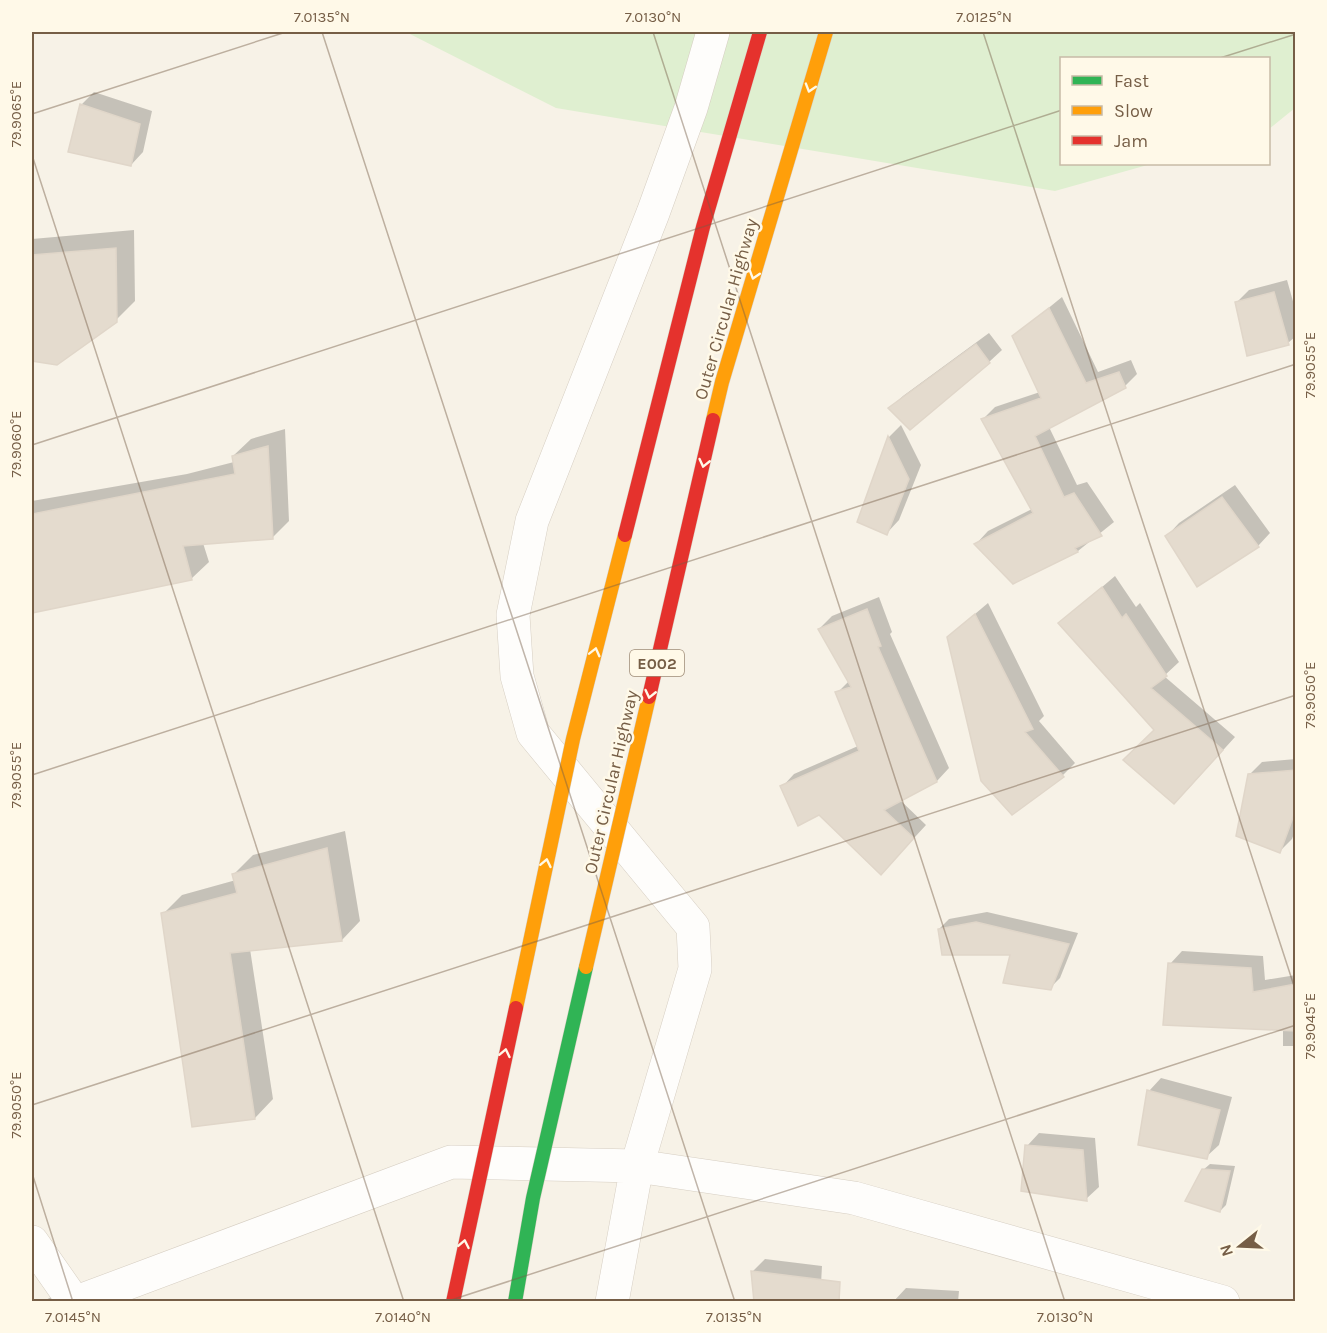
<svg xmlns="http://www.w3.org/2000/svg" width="1327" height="1333" viewBox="0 0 1327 1333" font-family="Karla,sans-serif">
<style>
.green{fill:#dfefd0}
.shadow{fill:#0003}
.building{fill:#e4dbce;stroke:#e0d6c9;stroke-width:1.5}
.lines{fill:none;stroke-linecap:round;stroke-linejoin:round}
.street-casing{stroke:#d6cec2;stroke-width:34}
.street{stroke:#fefdfb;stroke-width:33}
.fast-bridge-casing{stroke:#d6cec3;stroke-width:15;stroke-linecap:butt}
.slow-bridge-casing{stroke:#d6cec3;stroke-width:15;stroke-linecap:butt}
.jam-bridge-casing{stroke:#d6cec3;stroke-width:15;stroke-linecap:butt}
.fast-bridge{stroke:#30b455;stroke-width:14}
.slow-bridge{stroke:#ff9f0a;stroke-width:14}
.jam-bridge{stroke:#e5322d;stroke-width:14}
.oneway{stroke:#fff9e8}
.ticks{fill:none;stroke:#765e46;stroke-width:1.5;stroke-opacity:0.45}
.labels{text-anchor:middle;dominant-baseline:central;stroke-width:5;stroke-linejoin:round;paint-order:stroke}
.shield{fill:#fff9e8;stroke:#9f8c77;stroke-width:1.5}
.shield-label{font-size:16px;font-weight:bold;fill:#765e46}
.street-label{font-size:18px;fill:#765e46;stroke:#fff9e8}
.neatline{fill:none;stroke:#765e46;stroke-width:2}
.ticks-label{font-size:15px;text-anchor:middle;fill:#765e46}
</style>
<rect width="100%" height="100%" fill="#f7f2e7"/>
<!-- green -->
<path class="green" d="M406,32H1295V108L1269,129L1268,58H1062V164H1151L1055,191L556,108Z"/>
<!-- shadow -->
<path class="shadow" d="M94,92L152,111L143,152L131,165L70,151L82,104Z
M134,230L135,301L116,320L57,363L32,359V239Z
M1287,280L1296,312V336L1288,343L1236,303L1249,290Z
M1062,297L1098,372L1131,360L1137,374L1125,386L1049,427L1077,485L1087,482L1114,522L1078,551L1013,583L976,544L988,531L1032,509L983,419L995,407L1040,392L1013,337Z
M989,333L1002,350L989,362L890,408L903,396Z
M901,425L921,465L899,520L887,533L859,521L889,437Z
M285,429L289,521L272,538L203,543L209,562L191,579L32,612V501L187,474L234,462L233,456L251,439Z
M1235,485L1270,533L1258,546L1167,536L1179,523Z
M1115,576L1136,607L1140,603L1179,662L1164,676L1235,737L1187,790L1156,730L1060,623Z
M879,597L892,632L890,634L949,768L937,781L900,800L926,825L893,861L782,787L794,774L858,746L837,693L849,681L819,629L832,616Z
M988,603L1044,716L1039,721L1075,763L1063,775L1012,813L962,625Z
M1296,759V829L1292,839L1280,851L1250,774L1262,762Z
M345,831L360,921L342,940L250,949L273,1099L255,1118L163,914L182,895L236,880L234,874L253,855Z
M987,912L1078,933L1060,978L1050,988L1012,954L939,929L949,919Z
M1182,951L1263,956L1265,980L1296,975V1046H1283V1029L1170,964Z
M1161,1078L1232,1097L1219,1145L1206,1157L1149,1091Z
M1039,1133L1095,1138L1099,1187L1086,1199L1027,1146Z
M1210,1164L1235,1166L1226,1205L1220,1211L1203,1170Z
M765,1259L822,1266L820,1302L753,1271Z
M906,1288L959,1291L958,1302H893Z
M53,1296L56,1302H42Z"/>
<!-- building -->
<path class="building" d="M80,104L140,124L131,166L68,152Z
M116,248L117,322L57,365L32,361V255Z
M1274,292L1289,345L1247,356L1235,302Z
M1049,308L1086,383L1119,372L1126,388L1035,436L1064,497L1074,493L1102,536L1075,548L1078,552L1013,584L974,544L1033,513L981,419L1041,398L1012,336Z
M976,344L990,363L910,430L888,408Z
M888,436L909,479L887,535L857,522Z
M268,446L273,539L183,546L192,580L32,613V514L235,474L232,456Z
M1222,497L1259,547L1197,587L1165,536Z
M1102,587L1122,618L1126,614L1167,676L1151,688L1223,750L1174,804L1123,760L1154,730L1058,623Z
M867,609L881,646L878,647L937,782L884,810L914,838L881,875L819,815L798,826L780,786L859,751L835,692L851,687L818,629Z
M975,614L1033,729L1025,732L1064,777L1012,815L981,781L947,637Z
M1296,770V809L1280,853L1236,836L1248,774Z
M327,848L342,941L230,953L255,1119L192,1127L161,913L237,893L232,874Z
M976,922L1069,944L1051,990L1003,983L1010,955H942L938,929Z
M1168,963L1251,968L1253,992L1296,984V1031L1163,1025Z
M1147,1090L1220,1110L1207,1159L1138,1145Z
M1025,1145L1083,1150L1087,1201L1021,1191Z
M1202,1169L1230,1171L1220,1212L1185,1201Z
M751,1271L840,1282L839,1302H754Z"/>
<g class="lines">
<!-- street casing -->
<g class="street-casing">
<path id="street" d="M32,1242L74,1302
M77,1302L451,1162L637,1166L854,1198L1223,1302
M612,1302L637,1166L695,969L693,927L533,733L517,676L513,615L532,521L653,213L691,108L713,32"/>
</g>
<!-- street -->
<use href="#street" class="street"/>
<!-- fast-bridge casing -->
<g class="fast-bridge-casing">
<path id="fast-bridge" d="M515,1302L533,1198L586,967"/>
</g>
<!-- slow-bridge casing -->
<g class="slow-bridge-casing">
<path id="slow-bridge" d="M713,420L722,382L826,32
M586,967L649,697
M516,1008L573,739L625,535"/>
</g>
<!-- jam-bridge casing -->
<g class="jam-bridge-casing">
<path id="jam-bridge" d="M625,535L703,227L760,32
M649,697L713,420
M453,1302L516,1008"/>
</g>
<!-- fast-bridge -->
<use href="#fast-bridge" class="fast-bridge"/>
<!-- slow-bridge -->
<use href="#slow-bridge" class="slow-bridge"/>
<!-- jam-bridge -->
<use href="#jam-bridge" class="jam-bridge"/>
</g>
<!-- one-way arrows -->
<defs><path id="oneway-chevron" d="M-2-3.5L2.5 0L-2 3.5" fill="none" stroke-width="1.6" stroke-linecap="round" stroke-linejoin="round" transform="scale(1.5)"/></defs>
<g class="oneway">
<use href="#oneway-chevron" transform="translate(810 88) rotate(107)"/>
<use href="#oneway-chevron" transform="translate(754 275) rotate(107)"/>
<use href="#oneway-chevron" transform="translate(704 463) rotate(103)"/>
<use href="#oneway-chevron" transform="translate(595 652) rotate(-76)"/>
<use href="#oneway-chevron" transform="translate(650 694) rotate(103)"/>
<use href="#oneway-chevron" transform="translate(546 863) rotate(-78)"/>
<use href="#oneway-chevron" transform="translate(505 1053) rotate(-78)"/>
<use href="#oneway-chevron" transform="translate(464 1244) rotate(-79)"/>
</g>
<!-- ticks -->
<path class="ticks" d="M322,32L735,1302M653,32L1065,1302M983,32L1296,992M1220,58L1296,34M32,114L286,32M32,155L404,1302M32,445L1062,110M32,775L1296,364M32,1105L1296,695M32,1173L73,1302M445,1302L1296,1025"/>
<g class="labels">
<!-- shield labels -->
<rect class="shield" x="630" y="650" width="54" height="26" rx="4.5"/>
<g class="shield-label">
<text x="657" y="663">E002</text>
</g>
<!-- street labels -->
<g class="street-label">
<text transform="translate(726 309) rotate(-74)">Outer Circular Highway</text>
<text transform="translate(611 782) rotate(-77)">Outer Circular Highway</text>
</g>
</g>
<!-- border -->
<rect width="1327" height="1333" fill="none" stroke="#fff9e8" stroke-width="66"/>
<!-- legend -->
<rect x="1060" y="57" width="210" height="108" fill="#fff9e8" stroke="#c8bba7" stroke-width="1.5"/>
<rect x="1072" y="76" width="30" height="9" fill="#30b455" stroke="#c8bba7" stroke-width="1.5"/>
<text x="1114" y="87" font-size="18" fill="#765e46">Fast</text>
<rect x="1072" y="106" width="30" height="9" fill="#ff9f0a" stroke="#c8bba7" stroke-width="1.5"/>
<text x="1114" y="117" font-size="18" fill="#765e46">Slow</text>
<rect x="1072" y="136" width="30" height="9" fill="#e5322d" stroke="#c8bba7" stroke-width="1.5"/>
<text x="1114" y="147" font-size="18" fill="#765e46">Jam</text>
<!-- north arrow -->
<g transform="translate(1240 1246) rotate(252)" stroke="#fff9e8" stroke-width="4.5" paint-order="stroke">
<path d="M0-4.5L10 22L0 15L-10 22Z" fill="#765e46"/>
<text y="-9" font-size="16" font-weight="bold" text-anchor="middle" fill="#765e46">N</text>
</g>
<rect x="33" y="33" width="1261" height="1267" class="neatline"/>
<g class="ticks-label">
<text x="322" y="22">7.0135°N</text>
<text x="653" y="22">7.0130°N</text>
<text x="984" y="22">7.0125°N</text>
<text transform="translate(16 114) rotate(-90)" y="5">79.9065°E</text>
<text transform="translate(1310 365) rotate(-90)" y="5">79.9055°E</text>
<text transform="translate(16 444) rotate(-90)" y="5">79.9060°E</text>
<text transform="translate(1310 695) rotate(-90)" y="5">79.9050°E</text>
<text transform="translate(16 775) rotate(-90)" y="5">79.9055°E</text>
<text transform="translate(1310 1026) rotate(-90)" y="5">79.9045°E</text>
<text transform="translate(16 1105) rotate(-90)" y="5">79.9050°E</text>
<text x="73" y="1322">7.0145°N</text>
<text x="403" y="1322">7.0140°N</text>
<text x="734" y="1322">7.0135°N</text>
<text x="1065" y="1322">7.0130°N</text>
</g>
</svg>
